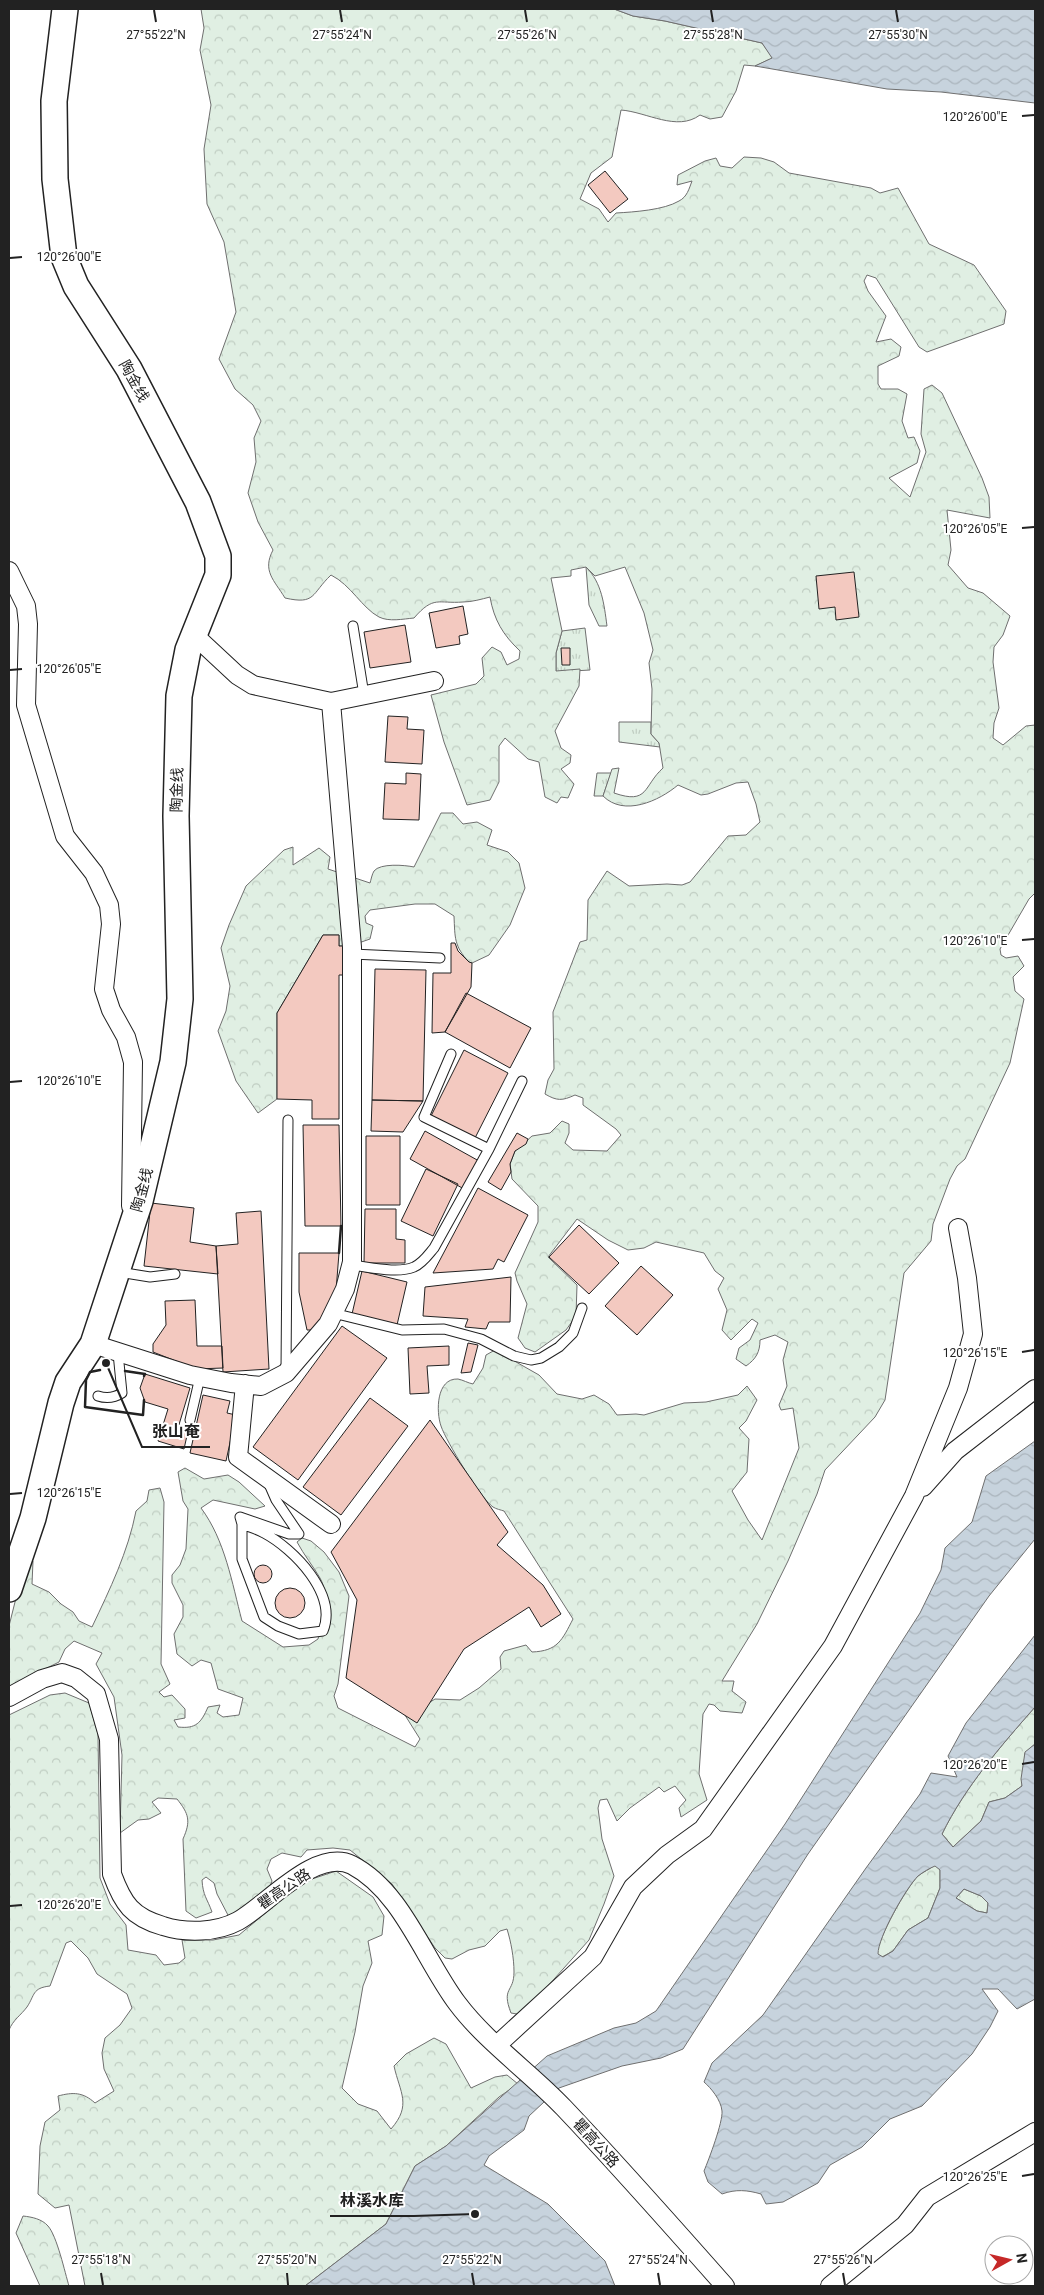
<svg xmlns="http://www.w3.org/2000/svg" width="1044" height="2295" viewBox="0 0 1044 2295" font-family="Roboto,'Noto Sans SC',sans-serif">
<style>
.grass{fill:url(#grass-tufts);stroke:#6f6f6f}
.forest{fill:url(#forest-crowns);stroke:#6f6f6f}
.water{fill:url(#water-waves);stroke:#6f6f6f;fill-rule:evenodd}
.building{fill:#f3c9c0;stroke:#222}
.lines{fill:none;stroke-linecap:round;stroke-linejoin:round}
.lane-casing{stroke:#222;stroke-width:11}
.street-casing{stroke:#222;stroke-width:20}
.secondary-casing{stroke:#222;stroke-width:28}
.lane{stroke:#fff;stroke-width:9}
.street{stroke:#fff;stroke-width:18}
.secondary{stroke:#fff;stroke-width:25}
.wall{stroke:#222;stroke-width:2.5}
.ticks{fill:none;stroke:#222;stroke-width:2}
.labels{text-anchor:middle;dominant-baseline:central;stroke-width:4;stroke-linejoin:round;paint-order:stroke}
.street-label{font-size:15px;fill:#222;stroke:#fff}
.ticks-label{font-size:12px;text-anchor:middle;fill:#222;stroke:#fff;stroke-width:4;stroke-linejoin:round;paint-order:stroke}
.leader{fill:none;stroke:#222;stroke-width:2}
.callout-dot{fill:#222;stroke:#fff;stroke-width:2}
.callout-label{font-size:16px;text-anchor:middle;font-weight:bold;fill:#222;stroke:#fff;stroke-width:4;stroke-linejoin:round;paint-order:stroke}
</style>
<defs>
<pattern id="grass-tufts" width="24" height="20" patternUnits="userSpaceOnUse" patternTransform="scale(1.25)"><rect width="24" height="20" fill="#e0efe3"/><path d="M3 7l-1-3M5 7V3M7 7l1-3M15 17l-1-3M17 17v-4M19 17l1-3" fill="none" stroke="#c0cdc2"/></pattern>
<pattern id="forest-crowns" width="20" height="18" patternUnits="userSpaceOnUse" patternTransform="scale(1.25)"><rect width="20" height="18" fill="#e0efe3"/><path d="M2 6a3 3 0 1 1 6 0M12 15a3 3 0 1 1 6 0" fill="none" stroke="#c0cdc2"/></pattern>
<pattern id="water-waves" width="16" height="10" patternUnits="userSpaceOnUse" patternTransform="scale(1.25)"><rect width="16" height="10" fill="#c7d3dd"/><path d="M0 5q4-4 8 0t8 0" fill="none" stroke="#abb5bd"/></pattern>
</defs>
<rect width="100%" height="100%" fill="#fff"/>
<!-- grass -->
<path class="grass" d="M586,567C602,583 604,604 607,626H599L589,605Z
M585,628L590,670L556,672V653L562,631Z
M619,722H651V734L659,743L660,747L619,742Z
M597,773H611L603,796H594Z"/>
<!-- forest -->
<path class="forest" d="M201,9H614L633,16L665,21L762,43L773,58L755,66L744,65L736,91L722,117L710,119L700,115C677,132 647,112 621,110L612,157L591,173L580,199L599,209L608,222L616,213C634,212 664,210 679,201C687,197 689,189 692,181L677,185L678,175L705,161L716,158L720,166L732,168L744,157L761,158L774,162L789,173L871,188L880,193L898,188L929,244L974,265L1006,311L1004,324L927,352L919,347L876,278L867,275L864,281L868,291L886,316L876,342L891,339L901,347L899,356L878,366V384L881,389H898L907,394L902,421L908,438L914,437L920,451L917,463L889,478L910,497L926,452L921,434L924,389L932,385L942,393L982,478L989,497L990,518L947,510L951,550L948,565L968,588L983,593L1010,616L1003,635L994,647L993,662L999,708L994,723L993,738L1003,745L1026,726L1035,725V893L1029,899L1000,949L1001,955L1006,958L1018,956L1024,966L1013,977L1015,991L1024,999L1010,1063L965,1159L957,1166L950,1179L933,1224L931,1241L904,1273L885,1400L875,1417L825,1470L817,1494L788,1561L757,1624L722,1681H734L732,1691L746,1702L742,1713L720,1711L714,1705L709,1704L703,1714L699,1774L707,1800L681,1817L679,1808L686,1800L675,1786L664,1792L659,1787L630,1808L617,1821L607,1799L600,1800L598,1808L602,1839L614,1876L604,1904L589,1940L538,1997L517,2014L511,2013C501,1987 514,1993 514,1972C514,1958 511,1942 507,1929L500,1931L485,1946L469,1950L452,1959L445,1958L435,1948L392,1884L350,1850L333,1848L307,1850L301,1857L282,1853L271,1859L267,1869L272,1881L269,1889L229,1917L217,1894L214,1883L206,1877L202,1880C203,1896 207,1898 212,1912L196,1918L186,1911L183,1839C191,1821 189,1814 177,1799L158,1798L152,1802L161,1813L149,1819L138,1820L120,1833L122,1755L114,1697L96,1664L102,1653L74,1641L65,1649L59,1662L9,1687V1626L24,1566L33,1561L32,1584L49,1592L61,1604L73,1612L79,1621L92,1627C110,1589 128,1552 136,1511L147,1501L149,1490L160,1488L164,1502L161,1664L170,1684L159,1692L164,1697L172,1695L185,1709V1718L174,1720L178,1727C196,1729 201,1723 208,1707L220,1705L217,1713L223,1717L239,1715L243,1698L218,1689L211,1663L201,1660L192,1666L177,1654L174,1634L183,1617V1605L172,1583V1575L180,1565L186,1549L188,1509L183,1501L178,1472L185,1468L204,1479L228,1475L239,1482L265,1506L255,1509L213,1500L201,1508C225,1540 232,1583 242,1621L283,1647L309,1645L318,1639C323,1620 330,1596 320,1578C313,1566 304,1555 297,1542L302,1538L311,1541L324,1552L339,1572L349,1596L338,1684L334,1696L338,1708L415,1747L420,1739L403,1712L427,1704L435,1699L460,1700L479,1688L501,1669L500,1657L504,1651L526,1645L532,1652C558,1651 562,1640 573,1619L504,1511C501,1510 496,1509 493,1507C481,1499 446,1441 441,1426C436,1412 436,1378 458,1379C463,1380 468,1383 473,1384L483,1368L486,1355L495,1350L539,1375L557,1394L582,1399L594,1395L609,1404L617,1415L636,1414L644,1415L684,1403L706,1402L738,1395L747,1386L757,1400L746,1421L739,1428L749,1439L747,1472L732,1491L748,1520L762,1540L799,1448L793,1408L781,1410L779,1405L787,1386L783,1360L788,1342L775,1335L760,1340C760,1352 756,1359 746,1366L736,1359L739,1348L750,1340L758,1323L752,1319L731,1340L722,1330L727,1310L718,1289L724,1278L715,1271L704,1253L656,1242L644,1248L628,1250L608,1240L577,1219L548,1257L577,1285L576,1316L566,1330L535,1352L525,1348L518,1338L527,1304L517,1281L515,1273L538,1222V1206L512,1179L510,1164L515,1151L532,1136L550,1133L562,1121L569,1124V1133L565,1143L573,1150L607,1151L621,1135L616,1129L583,1105V1098L575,1095C562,1101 557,1101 545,1094L548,1080L554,1069L553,1012L580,942L587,940L588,900L607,871L629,886L667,884L682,885L690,882L728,836L746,835L760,822L756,804L748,782L736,783L708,794L701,795L678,785C659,801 624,817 603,796L612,769L619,768L614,793C649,805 643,786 663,768L659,743L651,734L652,689L649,663L653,650L644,613L625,567L595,576L586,567L571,570V576L551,578L562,631L556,653V671L580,669L579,686L555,731L561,748L571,755L570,763L561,769L574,784L568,798L561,797L557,803L545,797L539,762L528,759L505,738L499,746V782L490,800L467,805L444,742L431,695L476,684L484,676L482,658L492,647L501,652L507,665L519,659L520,651C503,635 494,620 490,597C482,599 472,602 463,602C438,604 434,595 414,618C403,619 389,622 379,617C362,608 351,585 331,575C311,594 316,605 285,598C274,580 262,571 273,550L258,522L248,493L256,462L254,438L261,421L253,405L235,389L219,359L236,312L224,242L207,204L204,149L211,105L200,50L204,28Z
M441,813H453L463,824L477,822L492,830L487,845L508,852L519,863L525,888L510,925L489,955L472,963L469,962C454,946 455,938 454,916L435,904H415L370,910L365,916L366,923L373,926L370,939L350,946H339V935H323L277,1013V1099L258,1113L236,1081L218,1031L226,1011L230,986L221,948L229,925L246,886L284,850L293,847V865L319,848L330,857L328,869L370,883C371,880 372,874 374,871C380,863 405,865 414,867Z
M65,1693L89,1703L98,1734L100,1878L110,1904L126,1925L128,1950L156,1955L164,1965L179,1963L185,1958L182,1940H213L239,1935L303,1882L336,1871L373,1897L384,1916L382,1935L368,1941L372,1963L363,1986L355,2032L342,2088L358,2104L377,2111L391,2129C412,2105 400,2093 394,2066L406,2054L434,2038L446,2044L471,2088L495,2077L507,2075L518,2084L499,2097L446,2146L415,2166L386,2224L305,2286H85L69,2205L55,2208L38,2194L40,2146L45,2122L60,2110L58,2096C73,2092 83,2092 95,2103L114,2091L104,2069L102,2053L105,2038L120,2025L132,2008L127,1994L97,1974L88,1958L71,1941L66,1943L50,1986C32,1988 35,1995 27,2007C21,2015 13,2020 9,2030V1715L50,1695Z
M1035,1707V1744L1025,1753L1022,1786L1005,1798L989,1802L981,1821L953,1847L942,1834C965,1787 1000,1747 1035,1707Z
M935,1865L940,1870V1888L928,1918L908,1930L893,1951L882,1957L877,1954C878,1938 906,1888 918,1876C923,1872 930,1869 935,1865Z
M964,1889L981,1896L988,1903L987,1913L977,1911L956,1898Z
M23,2216C32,2217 42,2219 48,2226C57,2236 65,2273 69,2286H40L16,2233Z"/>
<!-- water -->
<path class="water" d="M614,9H1035V103L941,92L887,89L755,66L772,58L762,43L665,21L633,16Z
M1035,1441V1539L989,1596L808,1854L683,2049L661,2058L622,2066L559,2088L529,2116L524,2130L489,2156L484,2165L548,2204L605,2261L615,2286H305L386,2224L415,2166L446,2146L547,2056L614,2028L636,2023L656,2011L785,1824L920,1613L941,1570L945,1548L972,1522L986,1476Z
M1035,1635V1707C1000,1747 965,1787 942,1834L953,1847L981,1821L989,1802L1005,1798L1022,1786L1021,1779L1025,1752L1035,1744V1999L1017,2009L998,1989H982L998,2011L990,2027L972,2054L922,2106L890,2119L862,2147L830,2165L818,2183L783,2202L766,2204L761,2194C747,2190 736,2189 722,2194L708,2182L704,2171C709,2159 723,2122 722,2111C721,2100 711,2088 704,2082L712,2063L763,2015L866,1868L920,1794L931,1773L957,1777L948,1756L966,1723ZM935,1866L940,1870V1888L928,1918L908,1930L893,1951L883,1957L878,1954C878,1937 906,1888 918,1876C923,1872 930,1868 935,1866ZM964,1889L981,1896L988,1903L987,1913L977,1911L956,1898Z"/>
<!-- building -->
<path class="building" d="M605,171L628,199L610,213L588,185Z
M854,572L859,617L836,620L835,607L819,609L816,576Z
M463,606L468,634L459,636L460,644L436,648L429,613Z
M405,625L411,662L370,668L364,632Z
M561,648H570V665H562Z
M388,716L408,717L407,729L424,730L422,764L385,762Z
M406,773L421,774L419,820L383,819L385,783L406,784Z
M323,935H339V946H350L349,975H339V1119H312V1100L277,1099V1013Z
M451,943H455L458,951L469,962L472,963L471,987L445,1032L432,1033L433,973H451Z
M375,969L426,970L423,1101L372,1100Z
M466,993L531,1028L510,1068L445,1032Z
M464,1050L508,1073L475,1138L431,1116Z
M372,1100L423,1101L403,1132L371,1131Z
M303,1125H339L341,1226H305Z
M425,1131L479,1161L464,1189L410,1159Z
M517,1133L528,1139L526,1144L515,1151L510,1164L511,1172L501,1190L488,1182Z
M366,1136H400V1205H366Z
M426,1169L458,1184L433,1236L401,1221Z
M478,1188L528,1215L504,1262L498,1259L493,1269L433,1273Z
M151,1203L194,1208L190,1242L216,1246L218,1274L144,1266Z
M365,1209H396V1239L405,1240V1263H364Z
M261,1211L269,1369L223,1372L216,1246L238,1244L236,1213Z
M579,1225L619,1263L589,1294L549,1257Z
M299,1253H339L336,1291L320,1330H307L299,1292Z
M641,1266L673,1295L637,1335L605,1306Z
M362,1271L407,1282L397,1325L352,1314Z
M511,1277L510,1322H489L486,1329L465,1327L468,1319L423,1316L425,1287Z
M195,1300L197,1346H222L223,1368L196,1369L153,1352V1344L166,1325L165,1301Z
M342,1326L387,1358L298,1480L253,1447Z
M468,1343L478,1345L471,1372L461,1373Z
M449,1346V1365L427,1366L429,1393L410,1394L408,1348Z
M145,1374L190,1388L178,1428L188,1431L184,1449L158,1441L168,1409L145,1402L140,1388Z
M203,1395L230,1401L227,1413L236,1415L226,1461L190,1453Z
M370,1398L408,1426L341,1515L303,1487Z
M430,1420L508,1532L497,1545L543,1585L561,1614L541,1627L529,1607L464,1649L417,1723L346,1678L357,1600L331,1552Z
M254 1574a9 9 0 1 1 18 0a9 9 0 1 1-18 0Z
M275 1603a15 15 0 1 1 30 0a15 15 0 1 1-30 0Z"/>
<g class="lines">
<!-- lane casing -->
<g class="lane-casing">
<path id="lane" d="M353,626L364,695
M352,954L440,958
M489,1149L522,1081
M351,1265C370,1267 397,1274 414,1267C423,1263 428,1255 434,1248L489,1149L424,1117L451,1054
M119,1272L150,1277L175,1274
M333,1313L402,1330L444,1329L481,1339L514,1356L531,1360L541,1358L559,1347L573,1333L582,1308
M286,1370L288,1120
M98,1396C107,1399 114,1398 122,1393L118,1353
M190,1420L200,1377
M242,1524C249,1527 257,1529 264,1533C294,1549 338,1594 323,1631L299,1634L278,1626L264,1617L242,1559V1524L240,1517L289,1534H299L276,1500L269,1484"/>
</g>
<!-- street casing -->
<g class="street-casing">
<path id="street" d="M9,571L26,606L28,624L26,705L65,836L94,873L109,905L111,924L104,989L111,1010L126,1037L133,1062L131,1206
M331,702L434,681
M93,1344L190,1375L231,1383L261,1386L286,1373L328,1324L345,1289L352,1262V947L331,702L253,685L237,675L194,635
M245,1384L238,1457L331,1524
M923,1487L955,1451L1035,1389
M9,1697L42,1679L62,1673L76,1678L96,1694L109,1739L112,1874C123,1904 132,1917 163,1926C185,1933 216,1933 238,1921C267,1905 316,1847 352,1865C402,1891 424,1959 457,2003C486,2042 531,2073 564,2108C619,2166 672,2226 725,2286
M497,2045L593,1957L633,1887L667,1855L703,1829L833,1646L914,1496L958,1388L973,1334L967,1278L958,1228
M830,2286L905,2225L927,2197L1035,2132"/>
</g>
<!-- secondary casing -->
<g class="secondary-casing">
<path id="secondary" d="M9,1589L33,1518L61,1403L68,1382L93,1344L140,1201L173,1062L180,999L176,816L179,696L188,650L218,575V556L198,502L129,369L76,286L64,257L55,179L54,101L65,9"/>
</g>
<!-- lane -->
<use href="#lane" class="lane"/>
<!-- street -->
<use href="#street" class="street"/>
<!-- secondary -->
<use href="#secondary" class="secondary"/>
<!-- wall -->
<path class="wall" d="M339,1253L341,1226
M100,1370L90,1372L86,1380L85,1407L143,1415L144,1400
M125,1371L145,1374L144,1376"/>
</g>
<!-- ticks -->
<path class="ticks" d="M154,10L156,22M340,10L342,22M525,10L527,22M711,10L713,22M896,10L898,22M1022,116L1034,115M10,258L22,257M1022,528L1034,527M10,670L22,669M1022,940L1034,939M10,1082L22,1081M1022,1352L1034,1350M10,1494L22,1493M1022,1764L1034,1762M10,1906L22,1905M1022,2176L1034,2174M101,2273L103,2285M287,2273L288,2285M472,2273L474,2285M658,2273L660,2285M843,2273L845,2285"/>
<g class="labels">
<!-- street labels -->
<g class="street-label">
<text transform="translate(134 381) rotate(61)">陶金线</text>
<text transform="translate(177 790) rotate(-89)">陶金线</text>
<text transform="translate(142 1190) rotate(-75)">陶金线</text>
<text transform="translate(284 1889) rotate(-34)">瞿高公路</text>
<text transform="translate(596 2143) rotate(48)">瞿高公路</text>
</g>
</g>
<g class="ticks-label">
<text x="156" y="39">27°55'22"N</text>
<text x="342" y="39">27°55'24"N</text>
<text x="527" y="39">27°55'26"N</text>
<text x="713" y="39">27°55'28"N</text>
<text x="898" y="39">27°55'30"N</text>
<text x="975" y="121">120°26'00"E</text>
<text x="69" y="261">120°26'00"E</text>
<text x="975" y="533">120°26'05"E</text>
<text x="69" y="673">120°26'05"E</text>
<text x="975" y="945">120°26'10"E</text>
<text x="69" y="1085">120°26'10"E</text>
<text x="975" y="1357">120°26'15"E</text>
<text x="69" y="1497">120°26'15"E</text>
<text x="975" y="1769">120°26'20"E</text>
<text x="69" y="1909">120°26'20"E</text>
<text x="975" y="2181">120°26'25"E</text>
<text x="101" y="2264">27°55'18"N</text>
<text x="287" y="2264">27°55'20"N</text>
<text x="472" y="2264">27°55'22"N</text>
<text x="658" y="2264">27°55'24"N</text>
<text x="843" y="2264">27°55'26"N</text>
</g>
<!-- callouts -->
<path class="leader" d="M106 1363L142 1447H210M475 2214L414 2216H330"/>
<g class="callout-dot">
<circle cx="106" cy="1363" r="5"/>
<circle cx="475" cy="2214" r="5"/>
</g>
<g class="callout-label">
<text x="176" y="1437">张山奄</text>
<text x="372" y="2206">林溪水库</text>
</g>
<!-- border -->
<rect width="1044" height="2295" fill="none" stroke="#222222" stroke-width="20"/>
<!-- north arrow -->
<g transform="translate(1009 2260) rotate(82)"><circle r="24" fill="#ffffff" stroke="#a7a7a7"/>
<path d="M0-4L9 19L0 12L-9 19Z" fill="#c62828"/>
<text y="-8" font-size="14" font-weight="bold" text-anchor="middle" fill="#222222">N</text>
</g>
</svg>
